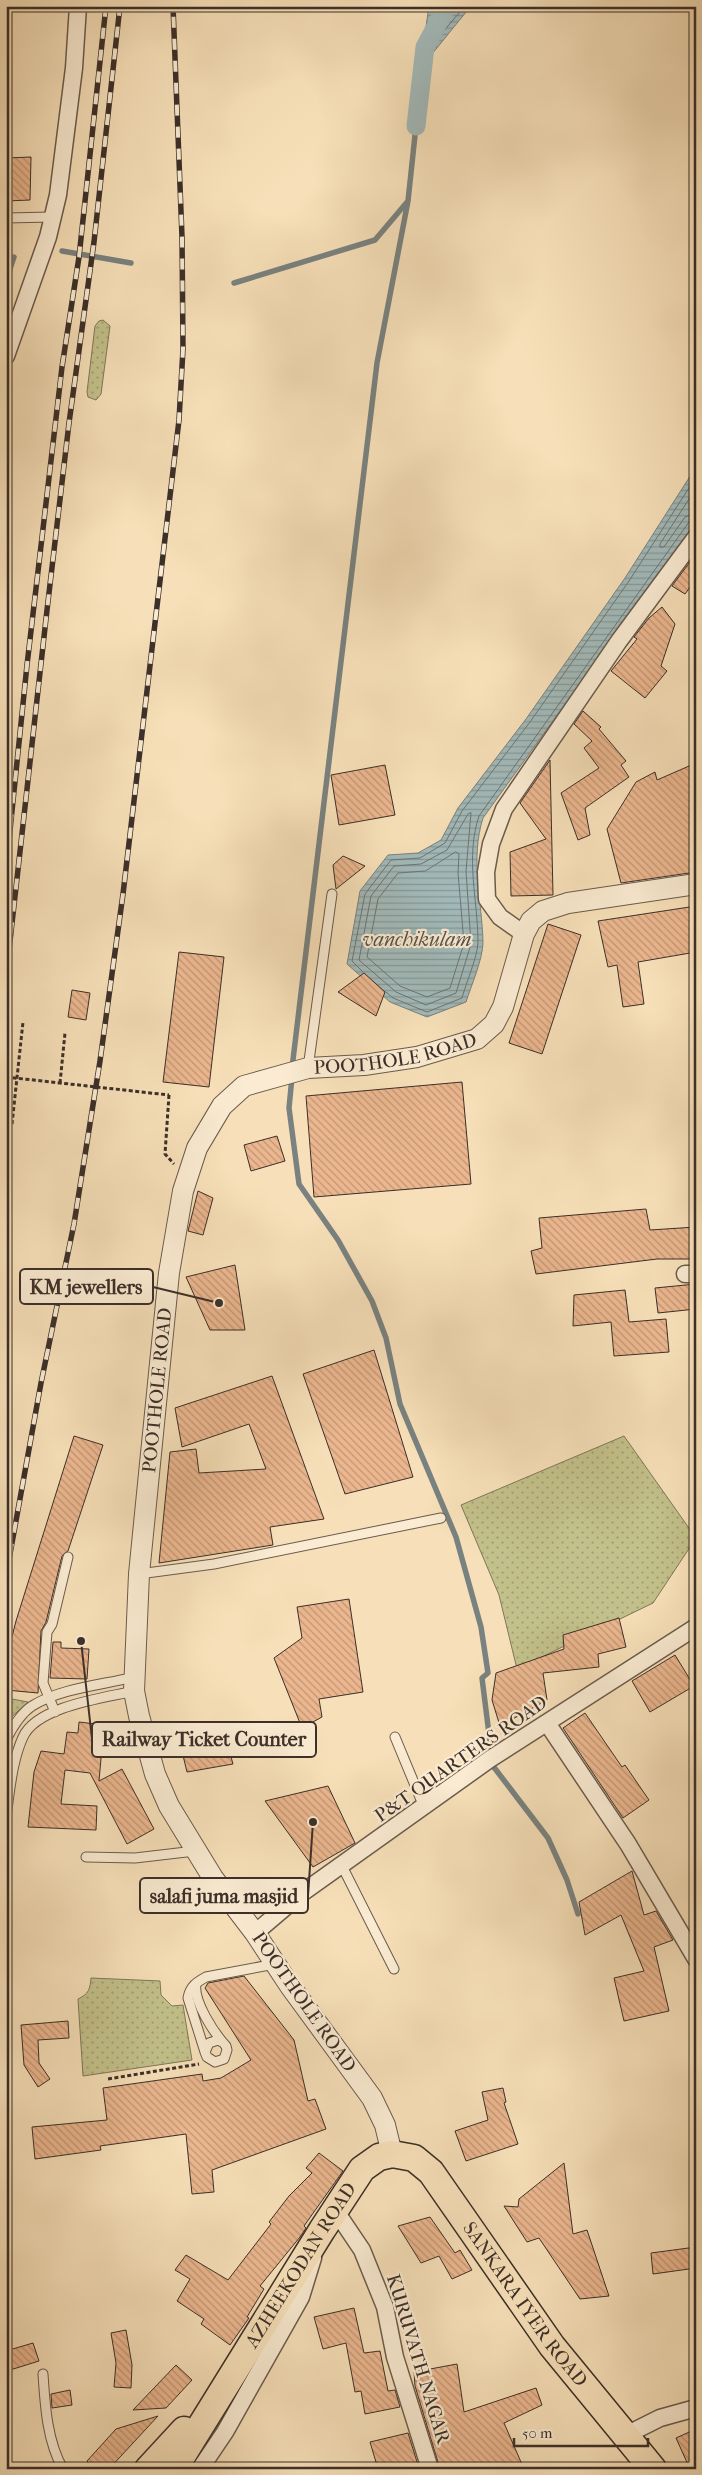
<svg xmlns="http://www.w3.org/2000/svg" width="702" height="2475" viewBox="0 0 702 2475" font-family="'IM FELL French Canon',serif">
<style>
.grass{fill:url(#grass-dots);stroke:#7f785a}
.water{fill:url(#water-rules);stroke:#798280}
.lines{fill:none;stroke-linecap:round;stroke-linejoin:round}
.shore{stroke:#6e7472;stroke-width:1}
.stream{stroke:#798280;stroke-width:5.5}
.canal{stroke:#a2baba;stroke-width:19}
.building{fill:url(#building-back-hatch);stroke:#3b2f29}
.service-casing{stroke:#6a5b4d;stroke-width:11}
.minor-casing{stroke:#6a5b4d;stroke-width:19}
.tertiary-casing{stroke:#6a5b4d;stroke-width:22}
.primary-casing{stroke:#3b2f29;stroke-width:29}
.path{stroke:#3b2f29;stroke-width:3;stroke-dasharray:4 2.5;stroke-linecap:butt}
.service{stroke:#faebd2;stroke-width:9}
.minor{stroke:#faebd2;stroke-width:16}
.tertiary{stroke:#faebd2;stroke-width:20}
.primary{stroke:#f7e0b9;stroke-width:26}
.rail-casing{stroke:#3b2f29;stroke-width:5.5}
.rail{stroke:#faebd2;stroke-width:4;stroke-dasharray:11;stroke-linecap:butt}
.path-bridge{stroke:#3b2f29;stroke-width:3;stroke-dasharray:4 2.5;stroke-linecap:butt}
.labels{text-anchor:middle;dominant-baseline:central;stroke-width:4.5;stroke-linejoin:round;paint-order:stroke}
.street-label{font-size:19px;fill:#3b2f29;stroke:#faebd2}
.water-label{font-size:20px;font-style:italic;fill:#55524d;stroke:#faebd2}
.leader{fill:none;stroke:#3b2f29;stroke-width:2}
.callout-dot{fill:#3b2f29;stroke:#faebd2;stroke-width:2}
.callout{fill:#faebd2;stroke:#3b2f29;stroke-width:2}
.callout-label{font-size:20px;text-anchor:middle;font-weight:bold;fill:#3b2f29}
</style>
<defs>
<pattern id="grass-dots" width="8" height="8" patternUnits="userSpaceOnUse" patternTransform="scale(1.25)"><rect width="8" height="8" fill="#c3c18b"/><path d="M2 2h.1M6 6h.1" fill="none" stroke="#a09d72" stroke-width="1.8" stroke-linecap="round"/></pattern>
<pattern id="water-rules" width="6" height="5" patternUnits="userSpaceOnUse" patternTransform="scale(1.25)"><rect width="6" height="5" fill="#a2baba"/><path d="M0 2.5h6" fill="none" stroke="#859897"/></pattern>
<pattern id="building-back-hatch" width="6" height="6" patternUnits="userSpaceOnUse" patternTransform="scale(1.25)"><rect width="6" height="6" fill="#ecb78f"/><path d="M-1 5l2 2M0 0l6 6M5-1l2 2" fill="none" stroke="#c09575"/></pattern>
</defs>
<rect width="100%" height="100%" fill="#f7e0b9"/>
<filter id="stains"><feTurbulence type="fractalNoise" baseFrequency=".004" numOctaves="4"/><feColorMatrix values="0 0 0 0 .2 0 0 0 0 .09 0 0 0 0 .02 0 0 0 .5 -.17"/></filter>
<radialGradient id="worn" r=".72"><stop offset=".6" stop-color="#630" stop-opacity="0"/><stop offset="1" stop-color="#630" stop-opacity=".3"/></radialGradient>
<!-- grass -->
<path class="grass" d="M103,320L110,326L101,394L96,400L88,397L87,392L95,326L99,321Z
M624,1436L696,1538L653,1603L517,1669L499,1595L461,1505Z
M6,1692L12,1699L28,1702L6,1722Z
M91,1978L160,1981L161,1995L172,2006L183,2005L192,2060L83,2076L78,1999C89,1994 90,1989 91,1978Z"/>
<!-- water -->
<path class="water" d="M429,6H471L432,54L422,55Z
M696,467V522L483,818C470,859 482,901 483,942C483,959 471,986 466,1002L427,1017L390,1002L347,964L360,891L388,855L418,853L441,840L458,808L526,719L625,578Z"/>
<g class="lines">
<!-- shore -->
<path class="shore" d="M434,6L429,43L431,46L465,6
M696,488L660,544V547H664L685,517L696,513
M471,813L466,871L471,944L456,993L426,1005L396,992L359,960L371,896L394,866L421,864L447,850L468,814Z
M456,852L459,854L458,873L464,943L450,988L427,997L400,986L367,957L378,899L398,873L425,871Z
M363,972L352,961L365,894L391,860L420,858L445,843L462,811L530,722L629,581L696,477
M386,992L393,998L427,1012L462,998C466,983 477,958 478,943C478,900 465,858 479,816L689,522L696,519"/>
<!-- stream -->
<path class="stream" d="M62,251L131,263
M6,281L14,257
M234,283L375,240L408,201L416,126
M292,1068L377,363L408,201
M292,1077L289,1108L299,1184L338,1240L372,1301L386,1338L400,1404L456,1537L481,1627L488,1673L482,1678L493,1766L548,1838L567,1880L578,1914"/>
<!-- canal -->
<path class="canal" d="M416,126L425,47L447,6"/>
</g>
<!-- building -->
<path class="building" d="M31,157L30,200L6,201V158Z
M696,554V579L685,594L672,586Z
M662,607L675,624L661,666L667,671L645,698L611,671L637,639L634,637L649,618Z
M583,711L601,727L599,729L626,761L621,765L629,777L585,808L590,835L578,840L561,793L599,768L584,748L592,741L574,724Z
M550,760L553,895L511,896L510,852L546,839L520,803Z
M696,763V872L621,883L607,829L636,782L655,772L657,780Z
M385,765L395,815L339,825L331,775Z
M343,856L365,866L336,889L333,865Z
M696,906V952L638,962L644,1004L623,1007L617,965L608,967L598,921Z
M548,924L581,935L542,1054L509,1043Z
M179,952L224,957L209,1087L163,1082Z
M364,973L385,992L376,1016L338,992Z
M72,990L90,993L86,1020L68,1017Z
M462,1082L471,1184L314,1197L306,1096Z
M277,1136L285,1161L251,1171L244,1145Z
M198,1191L213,1198L203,1235L188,1231Z
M646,1209L650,1230L696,1227V1259H657L536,1274L531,1251L542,1248L539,1218Z
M235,1265L245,1330H210L186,1277Z
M696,1284V1309L658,1313L655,1288Z
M625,1290L629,1322L666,1319L669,1352L614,1356L611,1322L573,1326L574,1295Z
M374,1350L413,1477L345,1494L303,1374Z
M272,1376L324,1519L270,1527L273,1545L159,1563L170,1452L196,1449L199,1473L266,1469L249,1424L182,1447L175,1408Z
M74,1436L103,1445L68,1551L62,1556L46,1622L41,1631L38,1693L6,1690V1660L16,1621Z
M349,1599L363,1692L319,1699L322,1717L302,1728L274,1658L302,1638L297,1607Z
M619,1618L626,1647L598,1654L599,1667L543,1673L547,1700L500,1726L492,1700L496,1673L564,1649L563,1635Z
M53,1642H61V1648L89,1649L87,1679L50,1678Z
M675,1655L694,1686L650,1712L632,1681Z
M585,1713L622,1767L625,1765L649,1800L623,1818L563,1728Z
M79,1722L104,1725L99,1781L122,1769L154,1829L127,1844L90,1773L65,1770L61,1804L97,1806L96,1830L28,1827L34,1772L41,1751L64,1754L67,1732L78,1733Z
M223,1728L233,1764L187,1772L179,1739Z
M328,1786L355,1843L313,1867L265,1801Z
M632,1871L644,1915L656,1911L673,1940L654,1947L669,2011L624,2021L614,1978L644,1971L621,1915L585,1935L579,1902Z
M244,1976L294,2040L308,2101L315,2099L326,2129L212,2170L214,2192L192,2194L186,2134L100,2146L101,2150L35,2159L32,2127L107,2120L103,2088L202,2074L203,2081L221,2078L251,2060L205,1988L208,1983Z
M68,2021L69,2038L38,2040L39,2063L50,2079L38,2087L24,2065L21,2025Z
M503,2088L506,2102L504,2103L518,2144L466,2161L455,2131L488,2120L482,2092Z
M319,2153L343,2171L304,2226L306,2228L300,2237L260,2286L264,2289L247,2317L249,2318L230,2345L201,2324L204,2319L177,2301L190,2279L175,2270L186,2255L228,2280L271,2224L269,2222L289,2196L312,2173L306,2168Z
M564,2163L573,2234L587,2230L609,2296L580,2299L539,2238L527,2242L504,2206L518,2207L519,2199Z
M430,2217L455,2253L460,2250L472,2270L452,2279L439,2256L421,2263L398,2226Z
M696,2247V2268L653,2274L651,2253Z
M354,2308L364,2353L380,2351L388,2391L395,2390L400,2407L365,2414L361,2391L355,2392L346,2343L323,2349L314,2317Z
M126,2330L132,2365L131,2388L114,2387L116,2363L111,2333Z
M33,2343L39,2361L10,2370L6,2351Z
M457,2364L464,2412L536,2388L542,2405L504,2423L524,2469H440L415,2386L414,2372Z
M176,2365L192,2380L166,2408L133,2410Z
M70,2390L72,2405L52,2408L51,2394Z
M158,2416L109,2469H92L87,2461L116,2429Z
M696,2429V2469H690L676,2438Z
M408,2433L418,2465L401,2469H378L370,2442Z"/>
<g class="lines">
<!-- service casing -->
<g class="service-casing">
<path id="service" d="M6,218L52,217
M308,1068L332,894
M139,1574L214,1564L441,1518
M55,1712L43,1683L47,1632L52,1624L68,1557
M395,1737L424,1807
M6,1740C12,1728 20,1714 32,1706C61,1688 102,1685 134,1677
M6,1816C10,1790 12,1761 23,1737C37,1706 104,1698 134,1691
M86,1857L135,1858L195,1851
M342,1866L394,1969
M196,1984C193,2001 214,2033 226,2046L227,2050L224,2059L215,2062L207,2057L205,2052L209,2043L218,2040L222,2042
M205,2052L188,1998C190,1986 197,1982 206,1977L275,1964
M43,2374C45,2405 47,2441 63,2469"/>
</g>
<!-- minor casing -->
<g class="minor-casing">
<path id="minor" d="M6,356L48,237L58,195L74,68L78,6
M524,934L500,917L487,899L486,872L491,844L504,809L619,641L696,537
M685,1274H696
M547,1723L628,1844L696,1959
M255,1933L302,1893L490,1759L696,1627
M335,2210L362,2250L385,2307L395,2357L430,2469
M626,2435L660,2418L696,2408
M200,2469L225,2432L301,2297L313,2258"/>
</g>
<!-- tertiary casing -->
<g class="tertiary-casing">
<g id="tertiary">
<path id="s1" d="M392,2154L385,2125L372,2098L290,1986L255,1933L213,1878L169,1806L155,1774L139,1716L134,1691L139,1574L169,1273L183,1191L197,1148L222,1106L244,1086L308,1068L364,1065L417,1057L477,1039L494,1024L503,1007L524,934L531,921L543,911L568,903L696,884"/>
</g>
</g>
<!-- primary casing -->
<g class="primary-casing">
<g id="primary">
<path d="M148,2469L184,2430"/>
<path id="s2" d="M174,2469L322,2230L362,2169L379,2157L392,2154L414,2158L431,2172L552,2346L653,2469"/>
</g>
</g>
<!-- path -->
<path class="path" d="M60,1083L65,1033
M169,1095L165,1154L174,1164
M12,1124L23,1022
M108,2079L199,2064"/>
<!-- service -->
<use href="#service" class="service"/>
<!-- minor -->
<use href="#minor" class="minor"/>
<!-- tertiary -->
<use href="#tertiary" class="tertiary"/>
<!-- primary -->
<use href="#primary" class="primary"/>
<!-- rail casing -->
<g class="rail-casing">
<path id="rail" d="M6,869L27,665L62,367L79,257L106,6
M6,977L47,610L69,423L94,242L120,6
M6,1576L41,1383L74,1224L100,1061L123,894L179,420L183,349L182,237L173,6"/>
</g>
<!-- rail -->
<use href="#rail" class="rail"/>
<!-- path-bridge -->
<path class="path-bridge" d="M6,1077L169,1095"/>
</g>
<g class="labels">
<!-- street labels -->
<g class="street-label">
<text stroke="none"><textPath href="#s1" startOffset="1318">POOTHOLE ROAD</textPath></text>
<text stroke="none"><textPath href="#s1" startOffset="838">POOTHOLE ROAD</textPath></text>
<text transform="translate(461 1759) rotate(-35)">P&amp;T QUARTERS ROAD</text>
<text transform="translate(304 2002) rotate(55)">POOTHOLE ROAD</text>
<text stroke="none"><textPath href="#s2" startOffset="240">AZHEEKODAN ROAD</textPath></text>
<text stroke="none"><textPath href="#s2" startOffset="595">SANKARA IYER ROAD</textPath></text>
<text transform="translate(418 2359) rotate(73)">KURUVATH NAGAR</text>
</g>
<!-- water labels -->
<g class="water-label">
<text x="417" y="939">vanchikulam</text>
</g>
</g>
<!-- callouts -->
<path class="leader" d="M219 1303L153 1287M81 1641L92 1739M313 1822L308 1896"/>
<g class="callout-dot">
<circle cx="219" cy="1303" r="5"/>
<circle cx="81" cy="1641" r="5"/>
<circle cx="313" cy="1822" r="5"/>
</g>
<g class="callout">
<rect x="20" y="1269" width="133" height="35" rx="5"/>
<rect x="92" y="1722" width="224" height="35" rx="5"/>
<rect x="140" y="1878" width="168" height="35" rx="5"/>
</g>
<g class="callout-label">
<text x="86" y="1294">KM jewellers</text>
<text x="204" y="1746">Railway Ticket Counter</text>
<text x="224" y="1903">salafi juma masjid</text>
</g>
<!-- margin -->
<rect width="702" height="2475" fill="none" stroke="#f7e0b9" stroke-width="25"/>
<rect x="8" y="8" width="687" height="2460" fill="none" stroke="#3b2f29" stroke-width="2.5"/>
<rect x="12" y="12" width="677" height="2450" fill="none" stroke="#3b2f29"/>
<!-- scale -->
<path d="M514 2438v8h134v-8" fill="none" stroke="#3b2f29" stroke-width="2.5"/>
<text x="522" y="2438" font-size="15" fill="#3b2f29" stroke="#faebd2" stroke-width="4" paint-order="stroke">50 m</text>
<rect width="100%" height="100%" filter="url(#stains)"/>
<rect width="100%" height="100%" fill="url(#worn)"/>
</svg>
